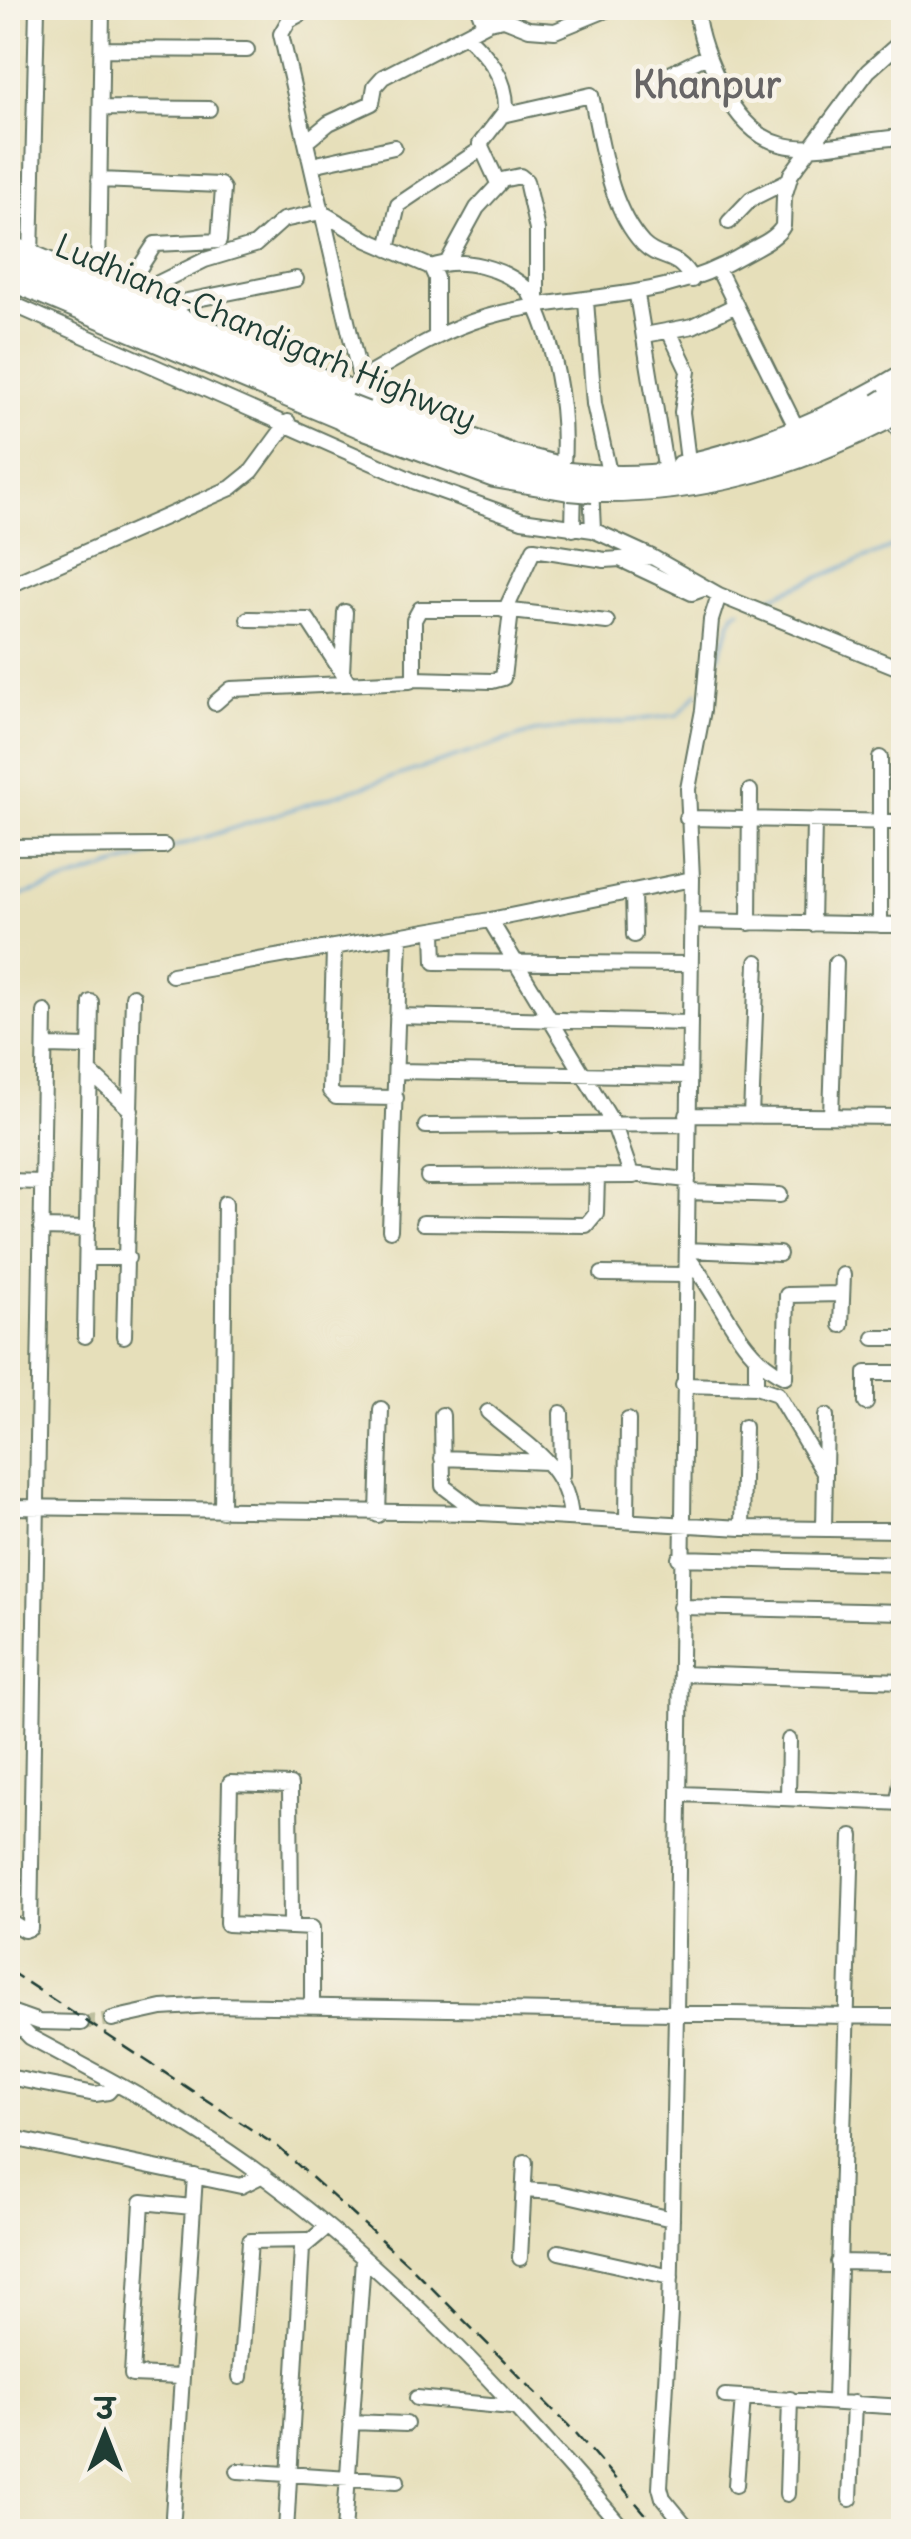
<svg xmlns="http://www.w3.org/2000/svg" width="911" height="2539" viewBox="0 0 911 2539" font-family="Delius,'Playpen Sans Deva',sans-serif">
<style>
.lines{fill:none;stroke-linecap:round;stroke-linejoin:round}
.stream{stroke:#5ea0d2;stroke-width:2.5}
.minor-tunnel{stroke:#bebf9f;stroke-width:14;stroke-dasharray:14 7;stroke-linecap:butt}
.minor-casing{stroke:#657663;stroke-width:18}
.highway-casing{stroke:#657663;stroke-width:24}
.minor{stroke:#fff;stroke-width:14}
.highway{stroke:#fff;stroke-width:20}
.rail{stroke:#1f3d34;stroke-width:2.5;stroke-dasharray:15 8;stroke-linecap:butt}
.highway-bridge-casing{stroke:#657663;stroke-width:24;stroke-linecap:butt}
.highway-bridge{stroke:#fff;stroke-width:20}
.labels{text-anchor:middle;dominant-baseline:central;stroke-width:9;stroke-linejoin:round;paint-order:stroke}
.street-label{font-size:32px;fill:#1f3d34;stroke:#f7f3e8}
.quarter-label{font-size:38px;font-weight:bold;fill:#676566;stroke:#f7f3e8}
</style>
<rect width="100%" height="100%" fill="#f7f3e8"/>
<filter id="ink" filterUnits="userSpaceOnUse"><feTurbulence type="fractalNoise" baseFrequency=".01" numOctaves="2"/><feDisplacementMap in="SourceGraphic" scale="20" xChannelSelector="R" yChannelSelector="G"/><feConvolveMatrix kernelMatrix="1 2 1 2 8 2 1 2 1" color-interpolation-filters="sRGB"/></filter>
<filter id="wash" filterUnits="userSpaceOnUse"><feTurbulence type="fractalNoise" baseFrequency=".0048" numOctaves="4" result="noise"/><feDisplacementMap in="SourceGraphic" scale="40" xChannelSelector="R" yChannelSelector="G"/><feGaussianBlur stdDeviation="2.25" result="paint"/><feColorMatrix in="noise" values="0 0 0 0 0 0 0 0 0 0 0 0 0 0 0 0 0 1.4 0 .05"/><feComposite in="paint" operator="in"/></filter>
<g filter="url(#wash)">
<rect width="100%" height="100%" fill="#e6dfba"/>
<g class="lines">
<!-- stream -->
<path class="stream" d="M757,603L904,542
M713,674L734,613L741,610
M171,848L534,732L678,715L698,692
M8,900L158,852"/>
</g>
</g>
<g filter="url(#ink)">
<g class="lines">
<!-- minor-tunnel -->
<path class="minor-tunnel" d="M81,2023L112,2019"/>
<!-- minor casing -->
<g class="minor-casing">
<path id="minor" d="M311,8L289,20L281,34L362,386
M478,8L484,24
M696,8C699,37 709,61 722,88C768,177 825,141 904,137
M466,35C488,56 507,77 506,110L480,144L497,181L520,176L526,181L537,230V306
M102,49L247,50
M645,86L707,56
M101,108L209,109
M503,115L591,95C602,143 608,206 643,244C661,262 677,251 692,280
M307,141L329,123L372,103L375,86L383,77L489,22L504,19L529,29L555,31L611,8
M312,165L394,147
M729,222L751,199L787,181
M8,242L362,393L514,452L553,462
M388,249L398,205L481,149
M31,257L37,8
M448,261L477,208L501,182
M431,267C461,256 504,268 528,290C555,340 567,408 563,464
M718,269L797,429
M98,272L133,278L155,244L219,241L223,189L220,185L99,180
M98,277L102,8
M637,295L665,466
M132,296L205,260L255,245L283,220L321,212L368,240L431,267L436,278V336
M586,301L594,404L608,468
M8,302L416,482L522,520L593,530L652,557L719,595L904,670
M167,312L187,301L296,279
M669,331L688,371L682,412L688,461
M645,335L693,326L736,305
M363,378C403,355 442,330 487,317C580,290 657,306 746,253C759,245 776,239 783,226L784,197L791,174L868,71L904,39
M886,410L904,439
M679,463C762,445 832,415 904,371
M591,486L593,530
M573,529L574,485
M622,560L692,593L706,588
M8,586L231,488L252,471L288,422
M503,610L607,622
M248,619L308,620L349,683
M342,672L345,612
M413,679L492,681L503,678L511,611
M215,703L231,689L410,681L414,676V620L420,609H506L534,549L605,560L651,557
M687,818L904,822
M8,847L164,846
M633,891L634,935
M692,921L904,925
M749,923L750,791
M812,924L814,821
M880,925V758
M434,932L435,962L691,964
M334,950L330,1091L336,1097L396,1098
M172,975L490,920
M397,1016L689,1023
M45,1046L90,1047
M397,1071L688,1076
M90,1072L131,1110
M687,1115L904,1117
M751,1116L757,962
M831,1116L836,963
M426,1126L687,1124
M428,1177L634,1176
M688,1180L631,1174L614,1125L490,920L692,879
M8,1181L41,1182
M688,1192L780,1195
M423,1223L586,1225L596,1213L597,1176
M41,1228L88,1229
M390,1230L400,938
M687,1250L779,1254
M87,1258H128
M688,1258C722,1297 737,1355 785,1377L787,1295L842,1294
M602,1274L687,1275
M841,1325L843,1275
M85,1336L91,1002
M124,1336L133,996
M874,1338H904
M683,1385L756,1387V1360
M756,1387L777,1394L824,1473
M866,1403V1373H904
M488,1412C527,1446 567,1464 571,1518
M561,1413L562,1475
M442,1415L443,1486L479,1513
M442,1458L546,1462
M8,1507L480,1513L742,1528L904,1530
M222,1511L225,1203
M378,1515L381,1409
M627,1521L628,1420
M742,1528L744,1427
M824,1529L826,1416
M679,1558L904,1564
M680,1607L904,1612
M681,1674L904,1681
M681,1794L904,1803
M788,1798L789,1740
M898,1801L904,1764
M8,1920L24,1930L30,1928L45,1012
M291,1927L290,1785L230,1783L227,1924L312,1928V2006
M8,2011L39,2022L81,2023
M8,2014L30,2037C105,2077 183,2118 252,2168C390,2267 516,2403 626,2532
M112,2019L162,2008L212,2005L904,2017
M8,2077L95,2094L108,2092L115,2084
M8,2137L241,2186L263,2175
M524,2190L555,2192L672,2219
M559,2252L671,2277
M520,2258L525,2162
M838,2262L893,2263L904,2269
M904,2288V2353
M181,2377L132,2375L142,2202L192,2207
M240,2377L250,2241L308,2240
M725,2396L904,2407
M417,2398L511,2407
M835,2401L852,1836
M351,2422L406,2424
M238,2471L397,2481
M736,2485L743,2397
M787,2494L790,2399
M850,2499L854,2403
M173,2516L195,2176
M235,2528L271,2532
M286,2532L302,2248L327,2227
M344,2532L363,2259
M691,2532L663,2498L660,2487L670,2313L676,2013L692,879L688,789L703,710L711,620L719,595"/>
</g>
<!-- highway casing -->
<g class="highway-casing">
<path id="highway" d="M8,257L348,405
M8,279L341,419
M886,399L904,388
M366,412L504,462L568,473
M362,428L494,477L569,490
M592,475C695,482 787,451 878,404
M593,492C700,494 790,468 885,420"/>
</g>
<!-- minor -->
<use href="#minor" class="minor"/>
<!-- highway -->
<use href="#highway" class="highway"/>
<!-- rail -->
<path class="rail" d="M8,1970L278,2147L408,2264L575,2432L661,2532"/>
<!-- highway-bridge casing -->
<g class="highway-bridge-casing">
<path id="highway-bridge" d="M878,404L886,399
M348,405L366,412
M341,419L362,428
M885,420L895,414
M568,473L592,475
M569,490L593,492"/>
</g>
<!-- highway-bridge -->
<use href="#highway-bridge" class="highway-bridge"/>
</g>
</g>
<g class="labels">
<!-- street labels -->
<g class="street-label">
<text transform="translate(266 332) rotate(23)">Ludhiana-Chandigarh Highway</text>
</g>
<!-- quarter labels -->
<g class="quarter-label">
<text x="707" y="84">Khanpur</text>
</g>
</g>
<!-- margin -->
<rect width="911" height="2539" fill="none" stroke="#f7f3e8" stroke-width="40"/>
<!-- north arrow -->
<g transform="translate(105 2434)" stroke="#f7f3e8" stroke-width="8" paint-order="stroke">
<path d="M0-8L18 38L0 25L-18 38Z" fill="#1f3d34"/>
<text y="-15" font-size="28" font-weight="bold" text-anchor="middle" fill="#1f3d34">उ</text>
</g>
</svg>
